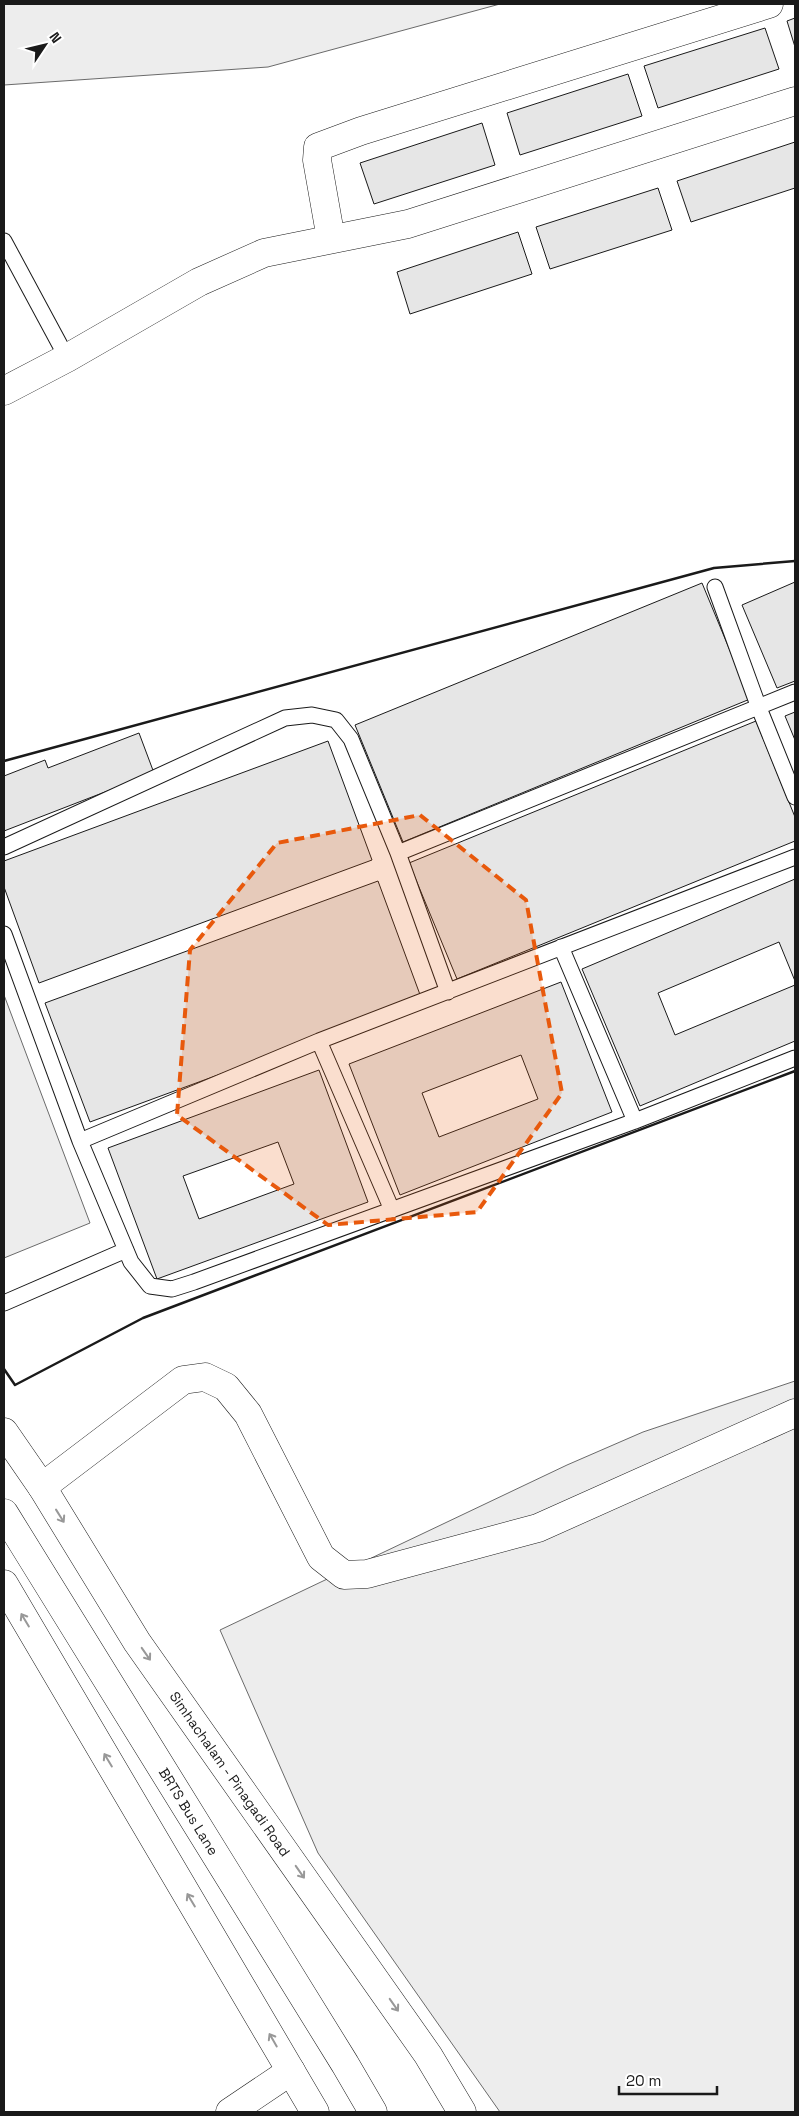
<svg xmlns="http://www.w3.org/2000/svg" width="799" height="2116" viewBox="0 0 799 2116" font-family="'Space Grotesk',sans-serif">
<style>
.built{fill:#ededed;stroke:#6a6a6a}
.building{fill:#e6e6e6;stroke:#1a1a1a;fill-rule:evenodd}
.lines{fill:none;stroke-linecap:round;stroke-linejoin:round}
.service-casing{stroke:#1a1a1a;stroke-width:17}
.minor-casing{stroke:#1a1a1a;stroke-width:29}
.primary-casing{stroke:#1a1a1a;stroke-width:29}
.service{stroke:#fff;stroke-width:15}
.minor{stroke:#fff;stroke-width:28}
.primary{stroke:#fff;stroke-width:28}
.wall{stroke:#1a1a1a;stroke-width:2.5}
.oneway{stroke:#989898}
.marked{fill:#e8590c;fill-opacity:0.2;stroke:#e8590c;stroke-width:4;stroke-dasharray:10 6;stroke-linejoin:round}
.labels{text-anchor:middle;dominant-baseline:central;stroke-width:4;stroke-linejoin:round;paint-order:stroke}
.street-label{font-size:14px;fill:#1a1a1a;stroke:#fff}
</style>
<rect width="100%" height="100%" fill="#fff"/>
<!-- built -->
<path class="built" d="M4,4H500L268,67L4,85Z
M4,995L90,1223L4,1258Z
M795,1381V2112H500L318,1853L220,1630L567,1465L643,1432Z"/>
<!-- building -->
<path class="building" d="M795,18V47L787,21Z
M765,28L779,69L658,108L644,66Z
M628,74L642,116L520,155L507,113Z
M482,123L495,165L374,204L360,163Z
M795,142V188L691,222L677,181Z
M658,188L672,230L550,269L536,227Z
M518,232L532,274L410,314L397,272Z
M795,582V681L777,688L742,605Z
M702,583L750,699L403,842L355,725Z
M795,712V740L785,716Z
M756,721L795,817V841L457,979L409,863Z
M139,733L154,773L4,831V776L45,760L48,768Z
M328,741L372,860L39,983L4,887V861Z
M795,879V981L779,942L658,993L675,1035L795,985V1041L640,1106L582,969Z
M378,881L422,1000L90,1122L45,1003Z
M561,982L612,1112L400,1195L349,1064ZM521,1055L538,1099L439,1137L422,1093Z
M319,1070L368,1202L157,1279L108,1148ZM278,1142L294,1184L199,1219L183,1176Z"/>
<g class="lines">
<!-- service casing -->
<g class="service-casing">
<path id="service" d="M4,241L67,358
M715,587L759,708L795,797
M4,847L285,718L312,715L336,720L351,739L398,853L448,992
M398,853L795,692
M4,934L80,1141L131,1262L150,1286L172,1289L194,1282L635,1121L795,1058
M561,947L635,1121
M319,1041L392,1210
M80,1141L319,1041L795,857
M4,1303L126,1250"/>
</g>
<!-- minor casing -->
<g class="minor-casing">
<path id="minor" d="M331,239L317,160L318,147L361,131L769,4
M4,391L67,358L199,282L264,253L408,224L795,101
M42,1487L183,1380L205,1377L226,1387L248,1414L321,1557L344,1575L367,1574L538,1528L795,1413
M230,2112L291,2071"/>
</g>
<!-- primary casing -->
<g class="primary-casing">
<g id="primary">
<path id="s1" d="M4,1432L42,1487L137,1642L428,2055L462,2112"/>
<path id="s2" d="M4,1513L345,2064L373,2112"/>
<path d="M4,1584L315,2112"/>
</g>
</g>
<!-- service -->
<use href="#service" class="service"/>
<!-- minor -->
<use href="#minor" class="minor"/>
<!-- primary -->
<use href="#primary" class="primary"/>
<!-- wall -->
<path class="wall" d="M4,761L714,568L795,561
M4,1369L15,1385L143,1318L795,1071"/>
</g>
<!-- one-way arrows -->
<defs><path id="oneway-shaft" d="M-6 0H5M1.5-3L5.5 0L1.5 3" fill="none" stroke-width="1.6" stroke-linecap="round" stroke-linejoin="round" transform="scale(1.25)"/></defs>
<g class="oneway">
<use href="#oneway-shaft" transform="translate(60 1516) rotate(58)"/>
<use href="#oneway-shaft" transform="translate(25 1620) rotate(-121)"/>
<use href="#oneway-shaft" transform="translate(146 1654) rotate(55)"/>
<use href="#oneway-shaft" transform="translate(108 1760) rotate(-121)"/>
<use href="#oneway-shaft" transform="translate(300 1872) rotate(55)"/>
<use href="#oneway-shaft" transform="translate(191 1900) rotate(-121)"/>
<use href="#oneway-shaft" transform="translate(394 2005) rotate(55)"/>
<use href="#oneway-shaft" transform="translate(273 2040) rotate(-120)"/>
</g>
<!-- marked area -->
<path class="marked" d="M420,815L526,900L562,1093L477,1212L328,1225L177,1115L190,950L277,843Z"/>
<g class="labels">
<!-- street labels -->
<g class="street-label">
<text stroke="none"><textPath href="#s1" startOffset="410">Simhachalam - Pinagadi Road</textPath></text>
<text stroke="none"><textPath href="#s2" startOffset="351">BRTS Bus Lane</textPath></text>
</g>
</g>
<!-- border -->
<rect width="799" height="2116" fill="none" stroke="#1a1a1a" stroke-width="10"/>
<!-- north arrow -->
<g transform="translate(45 45) rotate(55)" stroke="#ffffff" stroke-width="4" paint-order="stroke">
<path d="M0-4L9 19L0 12L-9 19Z" fill="#1a1a1a"/>
<text y="-8" font-size="14" font-weight="bold" text-anchor="middle" fill="#1a1a1a">N</text>
</g>
<!-- scale -->
<path d="M619 2086v8h98v-8" fill="none" stroke="#1a1a1a" stroke-width="2.5"/>
<text x="626" y="2086" font-size="15" fill="#1a1a1a" stroke="#ffffff" stroke-width="4" paint-order="stroke">20 m</text>
</svg>
